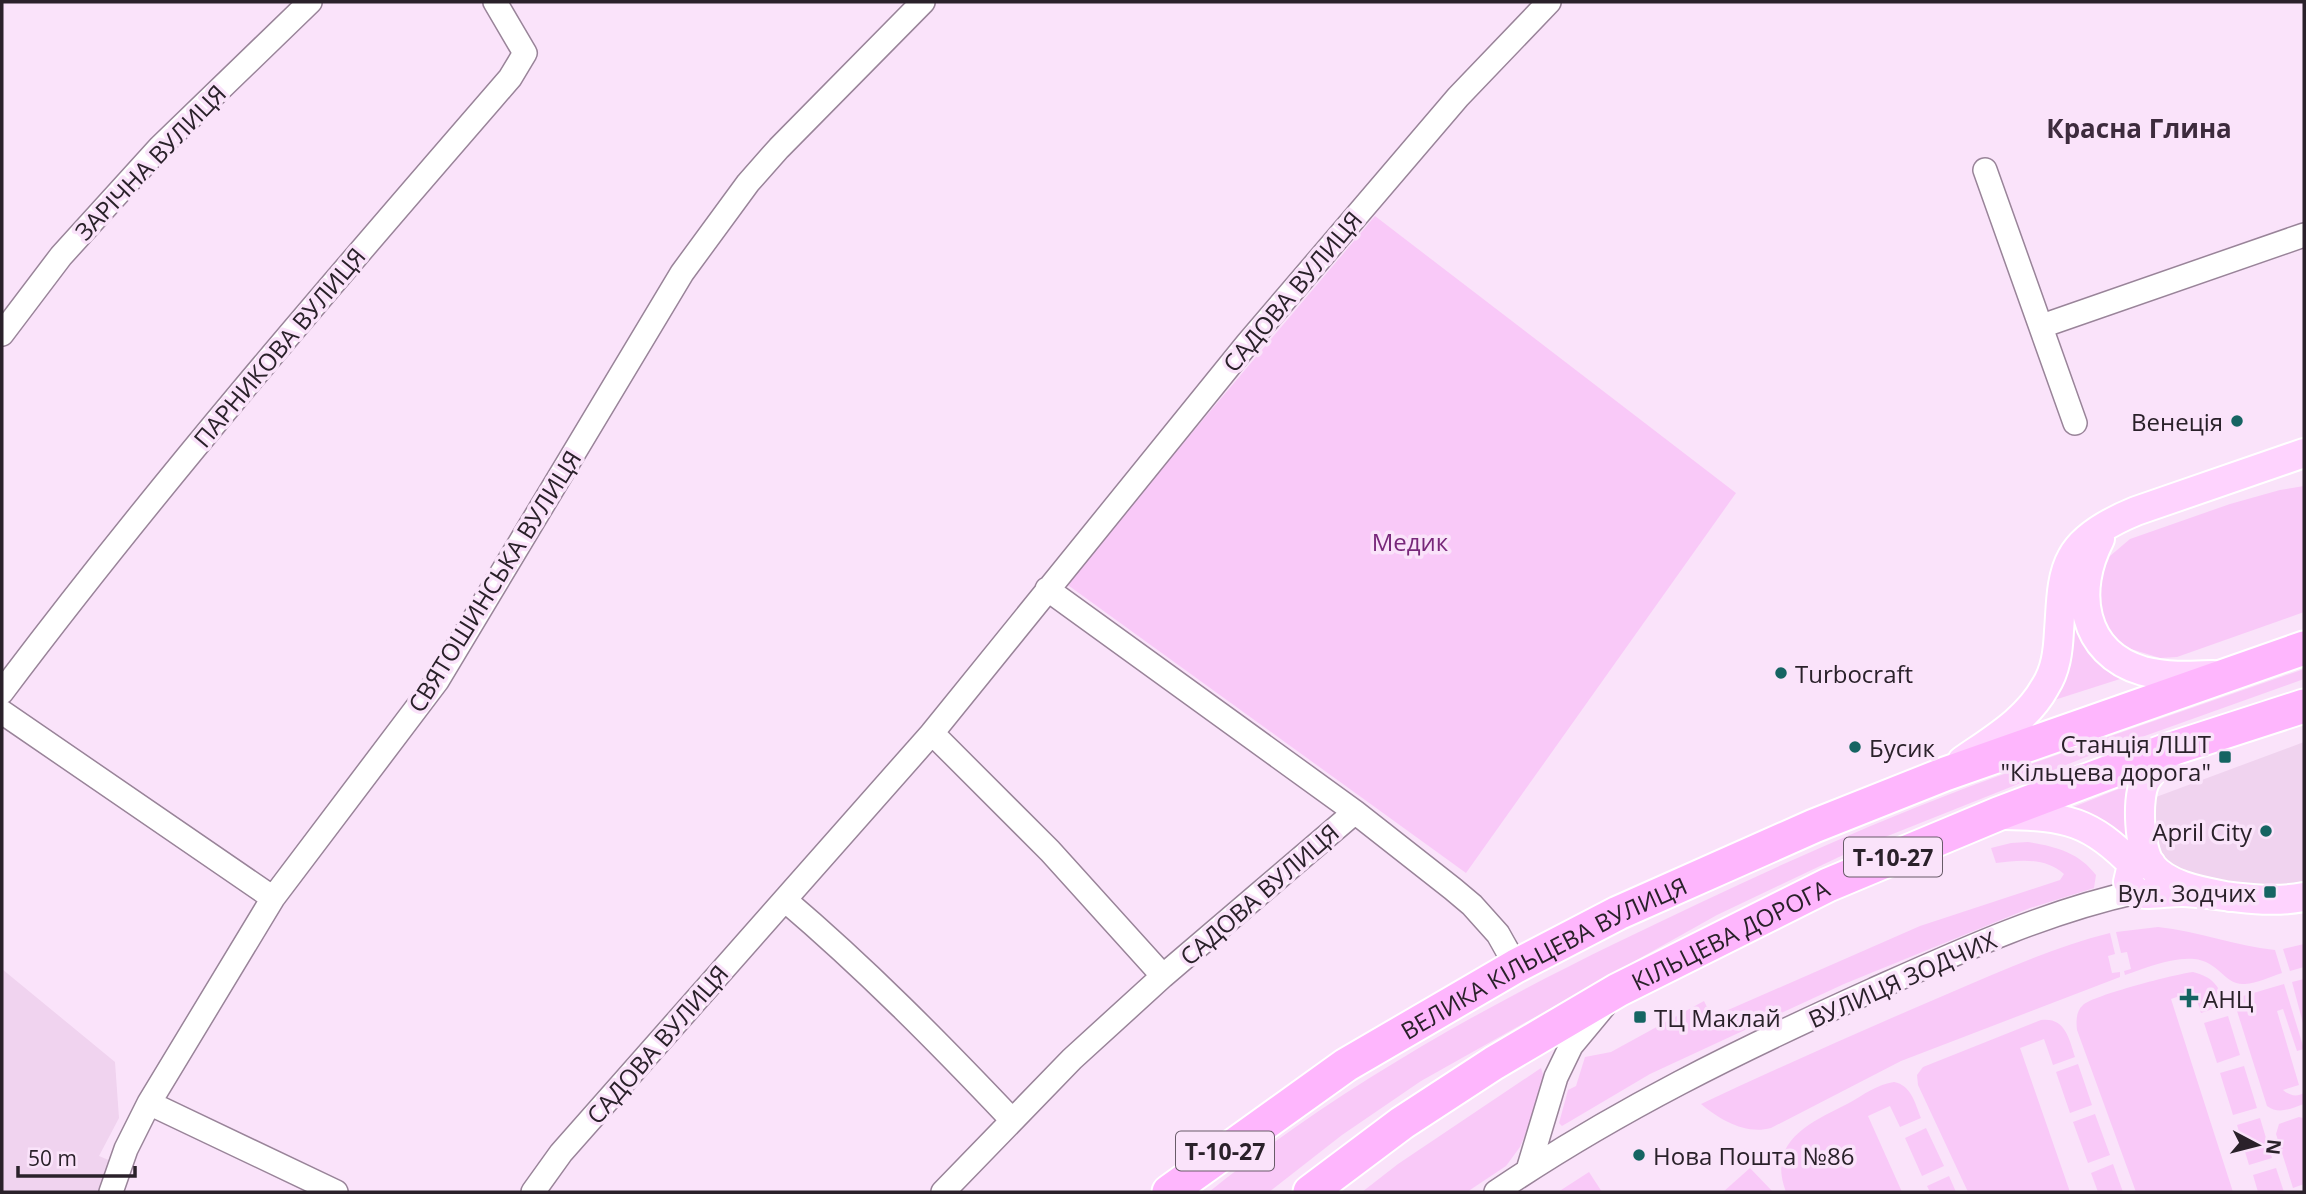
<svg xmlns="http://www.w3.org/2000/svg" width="2306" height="1194" viewBox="0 0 2306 1194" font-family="'Open Sans',sans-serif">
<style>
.built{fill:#f0d3ef}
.green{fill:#f9c9f8}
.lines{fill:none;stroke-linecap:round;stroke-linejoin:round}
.minor-casing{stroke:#998499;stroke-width:26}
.major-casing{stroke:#fff;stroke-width:32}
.highway-casing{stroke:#fff;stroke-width:37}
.minor{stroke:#fff;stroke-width:23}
.major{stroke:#fed3fe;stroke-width:28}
.highway{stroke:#feb6fd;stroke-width:33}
.poi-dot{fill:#156462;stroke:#fae3fa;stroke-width:2.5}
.labels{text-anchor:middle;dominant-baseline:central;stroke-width:7;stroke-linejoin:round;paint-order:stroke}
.shield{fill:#fae3fa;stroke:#685b68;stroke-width:2}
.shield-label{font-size:23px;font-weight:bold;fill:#2a212a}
.street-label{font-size:24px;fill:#2a212a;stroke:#fae3fa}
.poi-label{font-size:24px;fill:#2a212a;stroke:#fae3fa;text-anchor:start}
.park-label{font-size:24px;fill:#78287a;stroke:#fae3fa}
.neighbourhood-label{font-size:26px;font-weight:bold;fill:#3d2b3d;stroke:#fae3fa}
</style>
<rect width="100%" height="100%" fill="#fae3fa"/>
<!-- built -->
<path class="built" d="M2304,742V881L2286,885L2245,886L2183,872L2162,862L2146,823L2148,800Z
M2,969L115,1062L119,1118L99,1156L111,1161L102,1192H2Z"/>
<!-- green -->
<path class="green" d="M1375,216L1736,493L1466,873L1065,583Z
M2304,486V612L2177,657L2160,658L2131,649L2118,641L2107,626L2101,611L2100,595L2103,573L2110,556L2130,539L2230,504L2280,490Z
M2075,612L2120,673V679L2045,703Z
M2304,669V679L2086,757L1860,847L1717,915L1421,1081L1342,1135L1269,1192H1209C1333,1092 1472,1013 1616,943C1729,888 1845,834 1963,789C2076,747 2190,709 2304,669Z
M2126,786L2125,811L2132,849L2066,810Z
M2028,842C2054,846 2079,852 2096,875L2094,888L2030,908L1844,984L1650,1074L1562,1126L1559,1123L1568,1090L1576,1086L1585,1057L1611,1052L1704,1001L1712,1017L1920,926L2060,880L2064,874C2045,857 2019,860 1996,863L1991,848L2011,843Z
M2158,927C2198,931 2235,946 2275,950L2282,973C2270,977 2257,983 2245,984C2225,986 2219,961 2194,959C2171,957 2146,968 2125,975L2124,971L2131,969L2127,952L2121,953L2116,932Z
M2110,933L2115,954L2108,956L2112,973L2120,972V977L1901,1061L1771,1128C1746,1135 1720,1120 1701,1104C1782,1066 1863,1030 1945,995C1999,972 2053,947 2110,933Z
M2304,944V967L2290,971L2283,949Z
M2193,972C2212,977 2220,985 2224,1005L2201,1013L2194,991L2171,999L2233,1192H2136L2077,1030C2076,1021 2076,1011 2083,1005C2094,995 2176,974 2193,972Z
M2304,979V1027L2292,982Z
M2284,984L2304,1049L2297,1051L2283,1009L2277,1011L2299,1085L2283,1090C2290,1096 2297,1097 2304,1093V1104C2292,1108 2279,1115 2267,1106L2237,1011L2239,1001L2243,996Z
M2228,1016L2240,1055L2217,1063L2204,1023Z
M2041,1020C2065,1017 2069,1038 2075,1057L2053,1065L2044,1039L2020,1048L2070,1192H1968L1918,1085L1917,1075L1923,1067Z
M2078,1064L2092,1105L2070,1113L2056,1072Z
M2244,1066L2257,1108L2233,1115L2220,1073Z
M1541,1068L1546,1084L1520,1147L1506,1166L1467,1192H1362L1398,1164Z
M1894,1082C1911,1085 1915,1103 1921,1118L1900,1127L1890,1106L1868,1116L1902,1192H1786C1766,1140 1812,1122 1849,1103C1863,1095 1878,1084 1894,1082Z
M2095,1114L2110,1155L2088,1163L2073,1122Z
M2299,1117L2303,1118L2304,1121V1184L2293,1188L2276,1134L2279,1124Z
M2260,1118L2272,1158L2249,1165L2237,1125Z
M1926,1128L1944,1166L1922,1176L1905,1138Z
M2113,1164L2123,1192H2098L2091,1173Z
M1750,1168L1773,1192H1723Z
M2276,1168L2284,1192H2258L2253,1175Z
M1589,1172L1602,1192H1558Z
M1949,1176L1956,1192H1930L1927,1186Z"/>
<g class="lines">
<!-- minor casing -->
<g class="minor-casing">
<path id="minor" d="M1985,170L2075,423
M2042,326L2304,235
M2,334L61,256L160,147L310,2
M1047,589L1355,812L1453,889L1472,905L1498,934L1516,966
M2,692C162,479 336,279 510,78L525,53L495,2
M2,712L273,898
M932,733L1050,851L1163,976
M785,900C865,968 939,1043 1012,1120
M149,1103L336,1192
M1528,1170L1556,1077L1571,1046L1605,1005
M111,1192L126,1149L149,1103L273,898L437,681L682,273L748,183L779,148L923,2
M533,1192L561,1153L932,733L1247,344L1458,97L1549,2
M943,1192L1072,1059L1163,976L1355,812
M1496,1192C1615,1111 1742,1049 1873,990C1958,952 2045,912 2136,892"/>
</g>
<!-- major casing -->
<g class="major-casing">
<path id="major" d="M2100,539C2073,590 2081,653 2143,671C2166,677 2189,676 2213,675
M2176,748C2165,758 2154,767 2146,780C2136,797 2139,849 2151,865C2168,887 2205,892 2230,897
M1962,761C1992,740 2027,720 2045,687C2056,670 2058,651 2059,631C2061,608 2060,578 2072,557C2083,536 2114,520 2136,511L2304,453
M2004,815C2066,816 2091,821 2134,866
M2151,864H2138L2131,869L2128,882L2136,892C2148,897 2170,891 2184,892C2225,894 2263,905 2304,897"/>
</g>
<!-- highway casing -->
<g class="highway-casing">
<g id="highway">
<path id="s1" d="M1169,1192L1346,1065L1516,966L1618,913L1814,826L1945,774L2304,648"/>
<path id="s2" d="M1310,1192L1402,1123L1494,1063L1618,990L1828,885L1998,814L2165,751L2304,706"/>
</g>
</g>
<!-- minor -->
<use href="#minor" class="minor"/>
<!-- major -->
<use href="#major" class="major"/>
<!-- highway -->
<use href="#highway" class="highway"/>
</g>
<!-- markers -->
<g class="poi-dot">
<circle cx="2237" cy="421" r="7"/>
<circle cx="1781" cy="673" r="7"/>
<circle cx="1855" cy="747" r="7"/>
<rect x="2218" y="750" width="14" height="14" rx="3.5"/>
<circle cx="2266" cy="831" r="7"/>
<rect x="2263" y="885" width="14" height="14" rx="3.5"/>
<path d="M2185.5 987.5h7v7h7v7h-7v7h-7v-7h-7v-7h7z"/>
<rect x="1633" y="1010" width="14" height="14" rx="3.5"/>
<circle cx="1639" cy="1155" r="7"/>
</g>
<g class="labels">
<!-- shield labels -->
<g class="shield">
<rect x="1844" y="837.5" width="98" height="39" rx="5"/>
<rect x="1176" y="1131.5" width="98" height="39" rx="5"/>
</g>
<g class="shield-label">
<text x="1893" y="857">Т-10-27</text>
<text x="1225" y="1151">Т-10-27</text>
</g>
<!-- street labels -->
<g class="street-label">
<text transform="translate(150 162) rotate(-46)">ЗАРІЧНА ВУЛИЦЯ</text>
<text transform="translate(1292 291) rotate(-50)">САДОВА ВУЛИЦЯ</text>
<text transform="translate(279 347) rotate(-50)">ПАРНИКОВА ВУЛИЦЯ</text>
<text transform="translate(494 581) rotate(-58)">СВЯТОШИНСЬКА ВУЛИЦЯ</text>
<text transform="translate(1259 894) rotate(-41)">САДОВА ВУЛИЦЯ</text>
<text stroke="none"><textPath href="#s2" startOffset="494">КІЛЬЦЕВА ДОРОГА</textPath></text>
<text stroke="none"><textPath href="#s1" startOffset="443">ВЕЛИКА КІЛЬЦЕВА ВУЛИЦЯ</textPath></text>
<text transform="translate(1902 979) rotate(-24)">ВУЛИЦЯ ЗОДЧИХ</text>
<text transform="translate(657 1044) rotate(-49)">САДОВА ВУЛИЦЯ</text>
</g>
<!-- poi labels -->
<g class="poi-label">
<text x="2223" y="421" text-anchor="end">Венеція</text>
<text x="1795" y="673">Turbocraft</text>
<text x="2211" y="743" text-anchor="end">Станція ЛШТ<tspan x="2211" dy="28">"Кільцева дорога"</tspan></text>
<text x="1869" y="747">Бусик</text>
<text x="2252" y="831" text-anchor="end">April City</text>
<text x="2256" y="892" text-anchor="end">Вул. Зодчих</text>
<text x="2203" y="998">АНЦ</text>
<text x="1654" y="1017">ТЦ Маклай</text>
<text x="1653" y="1155">Нова Пошта №86</text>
</g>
<!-- park labels -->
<g class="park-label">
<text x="1410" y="541">Медик</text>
</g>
<!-- neighbourhood labels -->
<g class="neighbourhood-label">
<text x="2139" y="128">Красна Глина</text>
</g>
</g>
<!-- border -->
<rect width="2306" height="1194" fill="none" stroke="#2a212a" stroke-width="7"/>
<!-- north arrow -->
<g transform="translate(2257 1145) rotate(97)" stroke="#fae3fa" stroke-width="5" paint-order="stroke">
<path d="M0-5L12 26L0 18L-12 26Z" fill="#2a212a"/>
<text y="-10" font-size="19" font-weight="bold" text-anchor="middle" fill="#2a212a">N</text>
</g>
<!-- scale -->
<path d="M18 1166v10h117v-10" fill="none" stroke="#2a212a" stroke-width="3.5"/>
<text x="28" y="1166" font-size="21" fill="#2a212a" stroke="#fae3fa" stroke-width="5" paint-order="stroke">50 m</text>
</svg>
